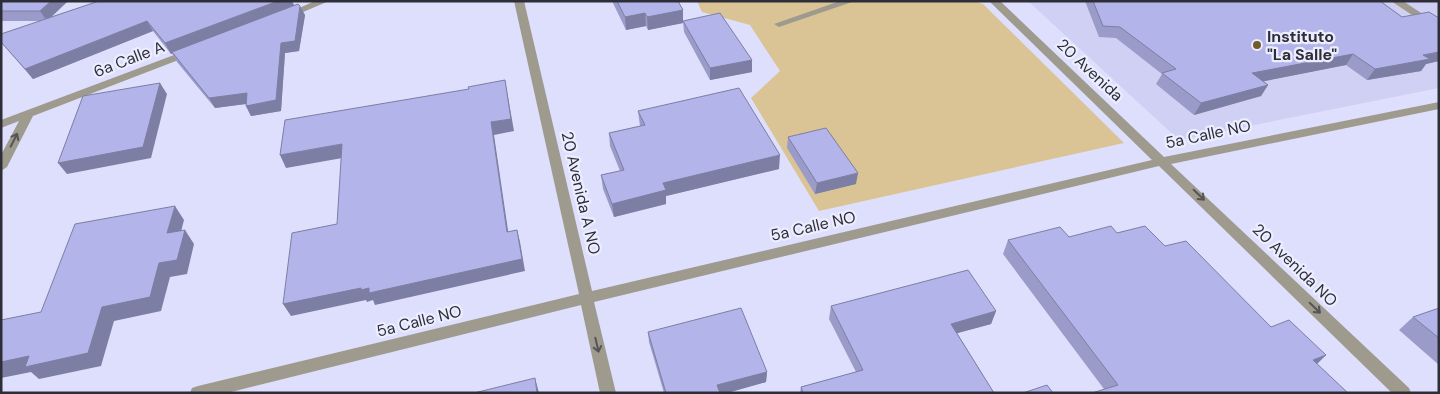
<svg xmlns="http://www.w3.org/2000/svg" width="1440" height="394" viewBox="0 0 1440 394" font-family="'DM Sans',sans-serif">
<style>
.built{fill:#cfd0f3}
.green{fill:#dac495}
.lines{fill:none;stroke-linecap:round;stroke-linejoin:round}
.lane{fill:#9f9a8e;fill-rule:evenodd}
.street{fill:#9f9a8e;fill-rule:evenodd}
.wall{fill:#9a9bc8}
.shaded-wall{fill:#7d7ea3}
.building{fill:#b3b4e9;stroke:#7d7ea3}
.oneway{stroke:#565457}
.poi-dot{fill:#715c2b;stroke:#ecedff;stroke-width:2}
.labels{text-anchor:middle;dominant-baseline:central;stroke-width:4.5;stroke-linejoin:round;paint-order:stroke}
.poi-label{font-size:16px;font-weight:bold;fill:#2e2e39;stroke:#ecedff;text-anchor:start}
.street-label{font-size:16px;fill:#2e2e39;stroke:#ecedff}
</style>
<rect width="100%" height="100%" fill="#dedffc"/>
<!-- built -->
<path class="built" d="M1028,1H1439V88L1179,140Z"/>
<!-- green -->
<path class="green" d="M697,1H974L983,4L1124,143L819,211L751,98L780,71L750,25L702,12Z"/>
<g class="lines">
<!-- lane -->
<path class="lane" d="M840,1H855L782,26L779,27L774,24Z
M1391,1H1403L1439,25V33Z"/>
<!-- street -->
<path class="street" d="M315,1H329L289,18L286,19L281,16Z
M514,1H524L592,291L1152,160L989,1H1000L1164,157L1439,102V109L1171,164L1409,388L1411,393H1392L1159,166L594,302L616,393H600L581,305L227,393H190L192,388L198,386L579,294Z
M190,49L195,52L194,54L33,116L7,167L1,171V155L19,121L1,128V120Z"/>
</g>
<!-- wall -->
<path class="wall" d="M1,1H68L51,17L99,1H292L294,5L305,15L299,51L285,53L281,111L251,116L246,106V104L215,108L177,62L172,53L171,54L153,31L33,79L1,42V34L41,21H1Z
M612,1H678L683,10V23L648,30L646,26L626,30Z
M1085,1H1380L1402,17L1438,18L1439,17V61L1426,64L1421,71L1367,80L1346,65L1263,81L1268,85L1261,96L1194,115L1156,84L1162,74L1116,38L1099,37Z
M683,21L752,60V72L710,80L684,32Z
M638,111L779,169L666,196V204L614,217L603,189L601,175L620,171L610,146L609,133L640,126Z
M788,137L856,184L815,194L787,148Z
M1117,233L1165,246L1271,327L1326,355L1317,363L1104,389L1003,254L1008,240L1069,237Z
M831,306L996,311L991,324L957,333L994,393H800L801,387L856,372L829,319Z
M1439,308V365L1399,330L1413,317Z
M648,332L767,372L766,382L727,393H664L649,342Z"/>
<!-- shaded-wall -->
<path class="shaded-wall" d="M51,1H68L47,21L40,11Z
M278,1H292L295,7L171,54L165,43Z
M300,6L305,15L299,51L285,53L281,111L251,116L246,106Z
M683,10V23L648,30L647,17Z
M645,13L646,26L626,30L625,17Z
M147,21L153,31L33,79L25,69Z
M1439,52V61L1426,64L1421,71L1367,80L1375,69L1423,55Z
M1353,54L1346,65L1245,85L1252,73Z
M752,60V72L710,80V68Z
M505,80L514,131L494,135L510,244L507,232L491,122Z
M160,83L167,94L151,158L67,174L58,163Z
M1268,85L1261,96L1194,115L1201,103Z
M247,93L253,103L215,108L209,98Z
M342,144L348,157L286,168L280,155Z
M780,155L779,169L666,196V204L614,217L612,204L663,183Z
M858,173L856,184L815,194L817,183Z
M175,206L184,220L177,247L167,233Z
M185,230L194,244L187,274L170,277L161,311L114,321L101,366L39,379L31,372L1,378V362L102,307L159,263Z
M517,230L520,242L525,271L375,305L373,300L367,302L366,300L291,316L283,304Z
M996,311L991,324L947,336L951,324Z
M1326,355L1314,367L1313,360Z
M767,372L766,382L727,393H717V385Z
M535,378L538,389L539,393H537Z"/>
<!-- building -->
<path class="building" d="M1,1H51L40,11H1Z
M99,1H278L165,43L147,21L25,69L1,42V34Z
M617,1H678L683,10L647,17L645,13L625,17Z
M1093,1H1380L1402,17L1429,12L1439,18V52L1423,55L1430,59L1375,69L1353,54L1252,73L1268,85L1201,103L1162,73L1176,69L1120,27L1103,26Z
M298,4L300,6L295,41L281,43L276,100L246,106L247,93L209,98L172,52Z
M720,13L752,60L710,68L683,21Z
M505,80L511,119L491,122L507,232L517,230L522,259L369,293V288L361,290V288L283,304L292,233L337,224L342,144L280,155L285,120L469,89L468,87Z
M160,83L143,147L58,163L83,96Z
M739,88L780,155L663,183L666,190L612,204L601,175L624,170L609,133L645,125L638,111Z
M826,128L858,173L817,183L788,137Z
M175,206L167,233L185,230L177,260L159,263L150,297L102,307L88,353L25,367L29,356L1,362V320L41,312L75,224Z
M1111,226L1117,233L1145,226L1165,246L1186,241L1271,327L1289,320L1326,355L1313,360L1348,393H1092L1118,385L1008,240L1060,227L1069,237Z
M968,270L996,311L951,324L994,393H803L801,387L863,370L831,306Z
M741,308L767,372L717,385L720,393H666L648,332Z
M1439,308V338L1413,317Z
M535,378L537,393H474Z
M1047,385L1053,393H1023Z"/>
<!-- one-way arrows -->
<defs><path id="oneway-shaft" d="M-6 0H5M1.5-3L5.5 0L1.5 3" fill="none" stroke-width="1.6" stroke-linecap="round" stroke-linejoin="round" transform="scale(1.25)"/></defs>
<g class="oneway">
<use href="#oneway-shaft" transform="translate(14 140) rotate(-63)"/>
<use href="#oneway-shaft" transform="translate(1199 195) rotate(44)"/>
<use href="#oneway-shaft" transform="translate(1315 308) rotate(44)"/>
<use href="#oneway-shaft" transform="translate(597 345) rotate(77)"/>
</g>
<!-- markers -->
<circle class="poi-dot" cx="1257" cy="45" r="5"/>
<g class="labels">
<!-- poi labels -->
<g class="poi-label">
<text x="1267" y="36">Instituto<tspan x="1267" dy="18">"La Salle"</tspan></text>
</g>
<!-- street labels -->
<g class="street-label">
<text transform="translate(129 59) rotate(-21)">6a Calle A</text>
<text transform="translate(1090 70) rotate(43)">20 Avenida</text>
<text transform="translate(1208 134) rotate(-12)">5a Calle NO</text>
<text transform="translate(581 193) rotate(77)">20 Avenida A NO</text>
<text transform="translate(813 226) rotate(-13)">5a Calle NO</text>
<text transform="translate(1295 265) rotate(44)">20 Avenida NO</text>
<text transform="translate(419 321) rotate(-14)">5a Calle NO</text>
</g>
</g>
<!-- border -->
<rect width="1440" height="394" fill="none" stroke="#2e2e39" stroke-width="5"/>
</svg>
